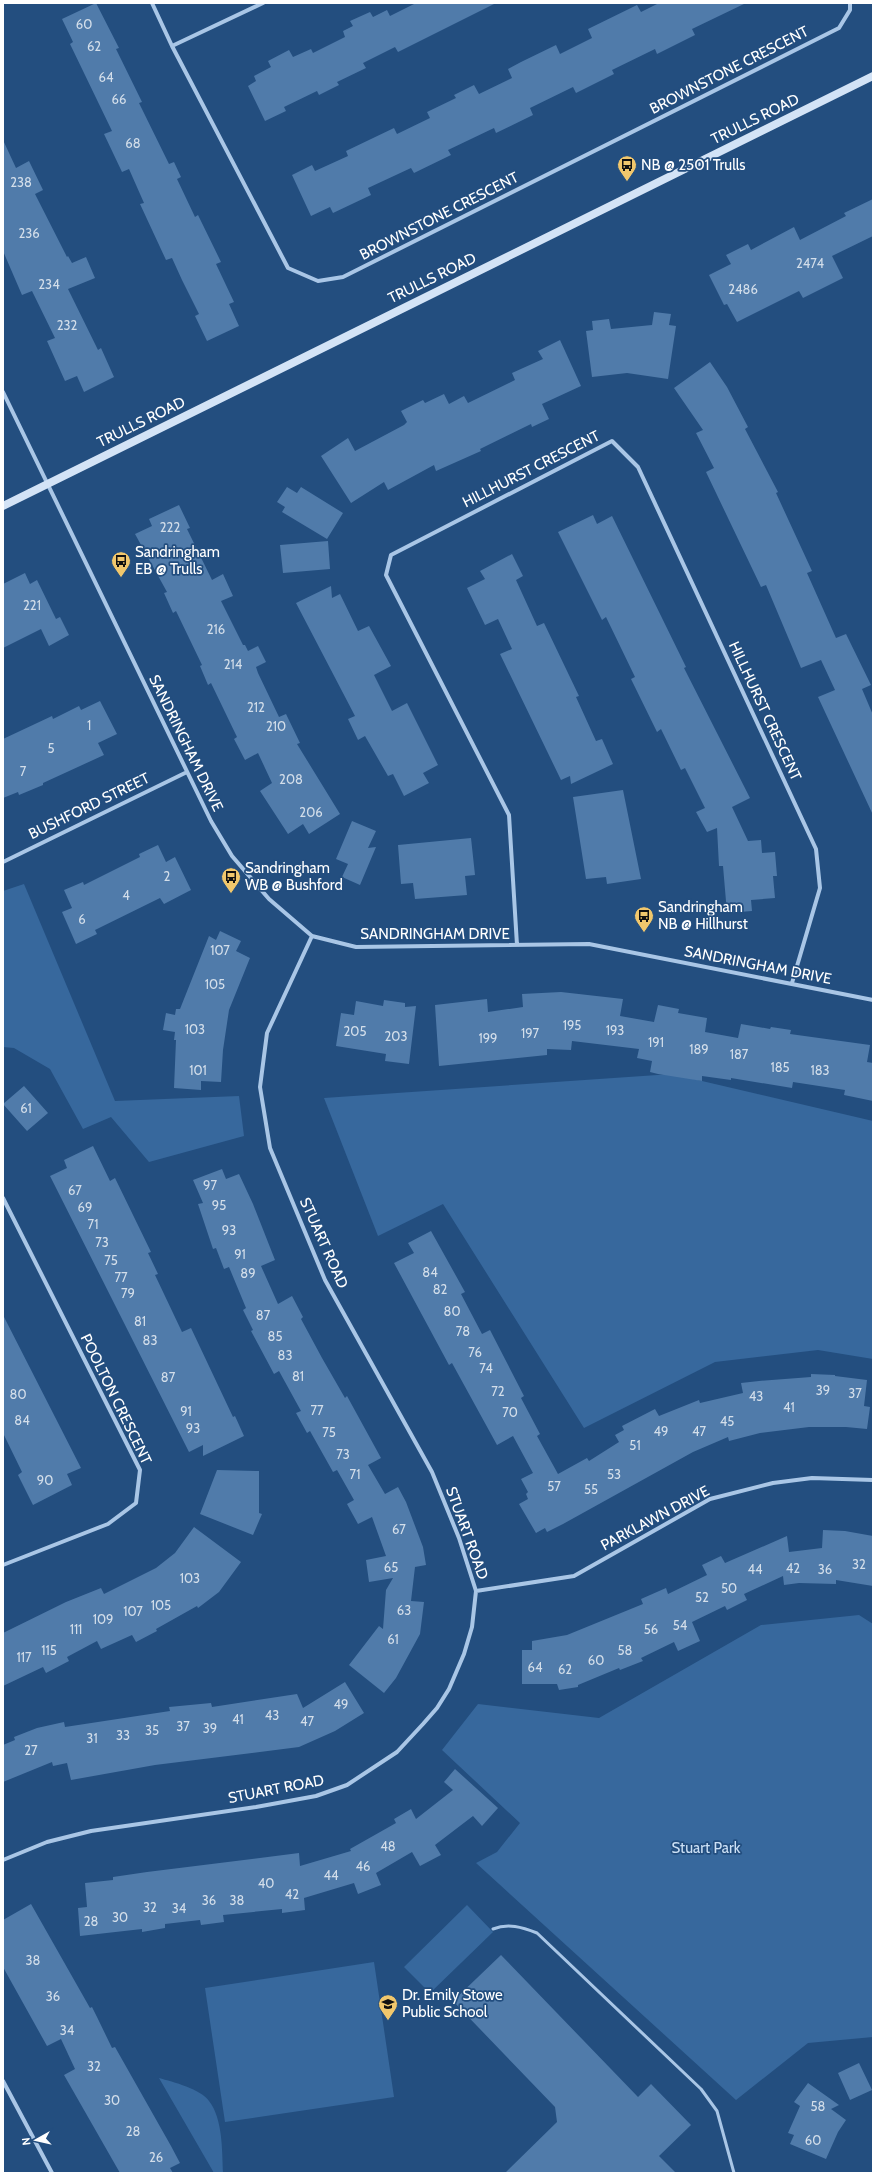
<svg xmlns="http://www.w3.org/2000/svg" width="876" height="2176" viewBox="0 0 876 2176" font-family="Cabin,sans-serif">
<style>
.green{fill:#37689d}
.building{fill:#507baa}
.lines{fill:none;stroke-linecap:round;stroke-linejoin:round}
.lane{stroke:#a9c6e6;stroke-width:3}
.street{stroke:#a9c6e6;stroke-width:4}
.secondary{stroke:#d3e3f6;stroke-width:8}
.labels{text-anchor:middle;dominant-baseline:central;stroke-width:3.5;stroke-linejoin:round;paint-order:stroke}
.number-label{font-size:13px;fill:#d3deea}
.street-label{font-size:15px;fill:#fff;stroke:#234e7f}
.poi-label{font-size:15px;fill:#fff;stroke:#234e7f;text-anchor:start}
.park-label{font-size:15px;fill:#cce0f5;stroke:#234e7f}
</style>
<rect width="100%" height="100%" fill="#234e7f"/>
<!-- green -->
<path class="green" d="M24,884L115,1101L239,1096L244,1136L149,1162L111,1117L83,1129L50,1069L14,1048L3,1047V891Z
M672,1074L873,1121V1359L818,1350L715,1362L584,1428L443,1204L378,1236L324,1098Z
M859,1615L873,1624V2037L808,2043L736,2100L476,1863L497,1852L520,1823L442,1750L478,1704L599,1718L761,1625Z
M467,1905L493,1932L430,1993L404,1967Z
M374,1962L394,2097L225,2122L205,1988Z
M159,2078C173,2082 201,2089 209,2101C223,2119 222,2151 223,2173H214Z"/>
<!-- building -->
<path class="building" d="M96,3L119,48L116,49L142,102L139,103L169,164L174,162L181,177L177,179L195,217L198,215L221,262L216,264L234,302L229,304L239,326L207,341L195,316L199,314L182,280L172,258L166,260L140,204L144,203L129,169L122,172L104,134L112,131L70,44L73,42L62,19Z
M416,3H496L398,52L395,47L363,63L366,68L337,82L339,85L319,95L317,91L284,107L286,111L265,121L248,86L256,81L254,76L271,67L268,61L289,50L293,57L311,49L313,53L345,37L343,31L353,26L350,21L370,12L373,17L387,10L390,16Z
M659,3H746L692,29L695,35L657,54L655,49L612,70L614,74L576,93L573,87L530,108L533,115L496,133L494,128L448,150L451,155L414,173L411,168L368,188L371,195L333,213L330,207L311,216L292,175L312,165L315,171L348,156L346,151L394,128L397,134L430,118L427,112L456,98L454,95L474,85L479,94L512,78L508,69L521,62L556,45L560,54L592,38L588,29L637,5L641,12Z
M3,140L16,168L29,161L43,190L35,194L67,257L68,256L72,263L86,257L95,278L68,289L98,350L101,348L114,377L84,392L77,376L65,381L47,341L55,338L32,291L22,295L3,251Z
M873,199V236L832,256L843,278L803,298L799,291L737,322L727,304L724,305L709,275L731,264L726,255L748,244L751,250L794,227L800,240L846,216L844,213Z
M654,312L671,314L669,325L676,326L668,379L627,373L592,377L586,331L593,330L592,321L609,319L611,329L652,325Z
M560,340L581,386L542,404L549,419L532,427L531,424L480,449L481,451L436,471L434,465L388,490L384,482L351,503L321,456L348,438L355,451L404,425L407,422L401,411L423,400L425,403L444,394L449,404L464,396L468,403L515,380L512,373L543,359L538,351Z
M710,362L727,387L748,427L745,429L778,492L776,493L812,571L807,573L836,638L846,634L871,685L862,689L873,715V815L818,697L835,690L821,660L801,668L766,585L761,587L706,472L714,468L696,433L703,430L674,388Z
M287,487L297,493L301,487L343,513L327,539L282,512L285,507L277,502Z
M179,505L190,528L187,529L212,580L223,574L233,596L221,601L243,645H245L248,651L258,646L266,662L256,667L258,673L279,717L286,714L300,743L297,744L340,814L309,834L303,824L288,834L260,791L272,783L258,753L245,760L234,739L237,737L211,683L208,685L200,666L202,665L176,611L173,613L164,593L167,592L135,534L152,526L149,519Z
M593,515L597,524L612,516L686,667L684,668L750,798L732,807L748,841L761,840L762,853L775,852L777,876H773L775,898L751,900L752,911L727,913L723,866H719L717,828L707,832L696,812L705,808L685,768L681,770L661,729L657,732L631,679L635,677L606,617L602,620L558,532Z
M328,541L330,569L283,573L280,545Z
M512,554L523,576L516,580L537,626L544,623L579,696L576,697L596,741L602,739L613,764L571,784L570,776L561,780L500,654L512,649L498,619L485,625L467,588L485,579L480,571Z
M25,573L30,584L37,580L56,619L60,617L69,635L49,646L41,629L3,648V584Z
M331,586L332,598L340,594L358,631L369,626L391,666L374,675L392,711L407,703L438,765L423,773L429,783L404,796L393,774L388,776L365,736L358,740L348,719L355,716L296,603Z
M100,701L117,734L98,743L104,755L43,783V785L19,795L18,792L3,798V739L52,716L53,719L79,706L81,710Z
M623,790L641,879L607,884L606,877L586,879L573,797Z
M352,821L376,831L368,848L376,847L360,885L342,877L348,864L336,859Z
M471,838L475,875L465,876L467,895L415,899L413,883L401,884L398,845Z
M158,845L166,862L175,857L191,890L164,904L160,898L95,930L97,934L76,944L62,912L72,908L64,890L83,882L84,885L140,857L139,854Z
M220,931L241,941L236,951L250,958L229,1010L223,1050L221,1082L201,1081V1090L174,1088L176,1040H174L175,1032L163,1030L166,1013L175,1015L176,1009H180L209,936L216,940Z
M561,992L623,999L620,1016L654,1022L658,1005L679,1009L678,1013L707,1018L705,1032L738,1038L741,1024L770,1029L771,1027L791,1030L790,1034L870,1045L867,1062L873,1063V1101L844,1095L845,1090L793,1082L792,1088L731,1078V1080L702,1076V1081L658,1074L650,1072L652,1061L637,1058L639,1049L572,1041L571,1050L547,1049V1055L439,1066L435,1005L487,999L488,1012L523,1007L522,994Z
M384,1000L405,1003V1007L416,1006L409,1064L385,1061L386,1054L336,1046L341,1013L354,1015L356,1001L383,1006Z
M24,1086L48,1113L27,1131L3,1104Z
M93,1146L110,1181L115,1178L151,1252L148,1253L158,1274L155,1275L182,1332L191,1328L233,1417L235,1416L244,1436L203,1456V1445L189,1452L50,1176L67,1168L64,1160Z
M222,1169L226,1179L239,1174L253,1204L275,1260L261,1266L278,1304L292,1296L303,1317L301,1319L322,1358L345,1398L347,1396L381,1458L368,1465L385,1494L398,1487L406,1502L423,1547L426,1565L415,1567L411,1601L424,1602L420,1634L396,1678L384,1693L349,1665L379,1626L383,1629L386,1590L393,1578L369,1582L366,1560L386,1556L372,1517L358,1524L347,1504L354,1500L337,1470L333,1472L310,1431L307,1433L296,1413L301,1411L279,1371L274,1374L251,1331L253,1330L243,1310L246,1308L229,1267L224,1269L216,1248L213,1249L198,1204L203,1203L193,1180Z
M431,1231L465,1292L461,1294L482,1334L490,1330L524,1396L521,1398L540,1434L537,1436L558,1474L587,1458L589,1461L619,1442L615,1435L624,1430L622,1426L655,1409L659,1416L699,1400L700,1403L743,1393L741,1383L759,1381L811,1377V1374L835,1375V1376L867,1380L864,1406L870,1407L867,1429L846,1427H809L760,1433L729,1441L728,1437L693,1452L563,1524L547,1532L545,1528L536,1533L519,1504L528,1499L526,1494L528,1492L521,1479L533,1473L513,1436L497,1445L452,1363L449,1365L394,1263L414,1253L408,1243Z
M3,1315L81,1468L67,1474L72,1485L33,1505L18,1475L22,1472L3,1433Z
M217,1470L259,1471V1513L262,1514L253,1535L200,1514Z
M194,1527L241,1562L219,1592L198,1608L197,1606L156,1629L157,1631L136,1642L132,1635L101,1649L97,1641L67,1657L69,1661L46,1673L43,1667L3,1686V1633L66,1602L101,1588L104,1594L156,1568L175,1553Z
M823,1530L845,1531L873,1536V1586L836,1580V1584L799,1583L784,1585L783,1576L744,1594L747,1600L727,1610L725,1606L692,1622L700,1641L678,1651L674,1642L641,1658L643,1661L620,1670L619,1668L578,1685V1687L559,1690L557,1684H522V1650H532V1641L567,1635L643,1604L641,1599L666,1588L668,1594L707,1575L702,1565L721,1556L725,1563L787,1536L789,1552L822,1548Z
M345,1682L364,1713L335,1731L299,1747L155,1765L71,1780L67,1763L53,1766L52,1762L3,1782V1745L15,1740L14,1737L37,1728L64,1722L65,1727L170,1711L169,1707L211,1703L212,1707L297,1694L303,1708Z
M455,1769L498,1808L482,1826L473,1816L435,1845L441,1855L420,1866L412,1852L376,1873L381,1885L358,1894L354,1883L304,1898L305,1910L282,1913V1909L223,1915L224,1922L201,1925L200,1920L165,1924V1928L142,1932V1929L80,1936L78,1908L87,1907L85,1883L113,1880V1877L147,1872L299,1853L300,1866L351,1851L350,1849L396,1823L394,1819L411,1809L416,1819L453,1790L444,1782Z
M31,1904L90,2008L92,2007L97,2017L112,2048L115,2047L171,2146L180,2163L170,2168L173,2173H120L64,2075L75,2069L61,2039L47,2046L3,1967V1920Z
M501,1955L638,2097L651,2084L691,2125L659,2156L676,2173H505L557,2122L555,2107L453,2001Z
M859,2063L872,2090L850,2100L838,2073Z
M808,2083L839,2105L831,2109L846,2120L838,2132L826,2159L790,2144L794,2135L788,2133L800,2106L794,2102Z"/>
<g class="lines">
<!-- lane -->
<path class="lane" d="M493,1929C508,1923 522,1927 537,1933L701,2089L717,2111L734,2173"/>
<!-- street -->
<path class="street" d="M152,3L172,46L288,268L318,281L343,277L839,28L850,10V3
M172,46L263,3
M3,392L211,821L232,856L269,899L312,936L356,947L589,944L873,1000
M3,862L187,772
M517,945L509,815L386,575L391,555L612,441L638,467L816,849L820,888L792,983
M3,1198L140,1470L136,1503L108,1524L3,1565
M476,1591L574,1576L710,1499L773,1483L812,1478L873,1480
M3,1860L47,1842L91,1831L256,1807L316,1796L347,1785L397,1752L423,1724L437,1708L449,1689L464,1654L472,1627L476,1591L459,1538L432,1472L325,1280L270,1148L260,1087L267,1033L312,936
M3,2081L52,2173"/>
<!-- secondary -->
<path class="secondary" d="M3,506L873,76"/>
</g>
<!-- icons -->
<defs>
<g id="bus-pin" transform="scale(1)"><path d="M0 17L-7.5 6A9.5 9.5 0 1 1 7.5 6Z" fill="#f1c76c" stroke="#234e7f"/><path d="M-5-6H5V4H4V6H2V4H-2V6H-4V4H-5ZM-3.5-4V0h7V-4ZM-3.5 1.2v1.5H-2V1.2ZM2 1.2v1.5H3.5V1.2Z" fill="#111"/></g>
<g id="school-pin" transform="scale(1)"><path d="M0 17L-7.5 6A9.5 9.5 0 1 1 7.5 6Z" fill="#f1c76c" stroke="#234e7f"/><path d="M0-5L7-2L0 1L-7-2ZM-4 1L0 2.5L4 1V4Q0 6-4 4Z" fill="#111"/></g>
</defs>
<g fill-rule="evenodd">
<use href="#bus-pin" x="627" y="165"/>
<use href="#bus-pin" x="121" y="561"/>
<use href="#bus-pin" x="231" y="877"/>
<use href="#bus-pin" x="644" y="916"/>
<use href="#school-pin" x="388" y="2004"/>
</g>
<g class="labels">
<!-- number labels -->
<g class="number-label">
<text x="84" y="24">60</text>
<text x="94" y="46">62</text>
<text x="106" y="77">64</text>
<text x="119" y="99">66</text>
<text x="133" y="143">68</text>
<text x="21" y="182">238</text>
<text x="29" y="233">236</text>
<text x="810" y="263">2474</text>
<text x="49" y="284">234</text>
<text x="743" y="289">2486</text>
<text x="67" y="325">232</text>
<text x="170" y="527">222</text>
<text x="32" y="605">221</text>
<text x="216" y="629">216</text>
<text x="233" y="664">214</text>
<text x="256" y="707">212</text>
<text x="89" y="725">1</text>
<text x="276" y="726">210</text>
<text x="51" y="748">5</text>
<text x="23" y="771">7</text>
<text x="291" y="779">208</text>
<text x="311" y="812">206</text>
<text x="167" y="876">2</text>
<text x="126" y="895">4</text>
<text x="82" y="919">6</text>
<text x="220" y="950">107</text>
<text x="215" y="984">105</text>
<text x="572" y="1025">195</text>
<text x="195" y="1029">103</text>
<text x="615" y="1030">193</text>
<text x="355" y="1031">205</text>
<text x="530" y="1033">197</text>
<text x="396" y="1036">203</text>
<text x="488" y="1038">199</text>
<text x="656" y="1042">191</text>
<text x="699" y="1049">189</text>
<text x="739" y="1054">187</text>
<text x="780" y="1067">185</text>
<text x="198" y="1070">101</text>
<text x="820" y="1070">183</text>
<text x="26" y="1108">61</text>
<text x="210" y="1185">97</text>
<text x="75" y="1190">67</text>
<text x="219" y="1205">95</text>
<text x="85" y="1207">69</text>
<text x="93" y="1224">71</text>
<text x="229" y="1230">93</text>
<text x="102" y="1242">73</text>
<text x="240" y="1254">91</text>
<text x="111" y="1260">75</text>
<text x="430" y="1272">84</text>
<text x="248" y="1273">89</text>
<text x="121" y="1277">77</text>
<text x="440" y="1289">82</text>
<text x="128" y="1293">79</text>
<text x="452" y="1311">80</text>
<text x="263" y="1315">87</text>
<text x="140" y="1321">81</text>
<text x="463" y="1331">78</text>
<text x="275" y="1336">85</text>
<text x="150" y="1340">83</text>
<text x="475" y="1352">76</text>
<text x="285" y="1355">83</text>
<text x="486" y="1368">74</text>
<text x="298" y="1376">81</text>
<text x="168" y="1377">87</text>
<text x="823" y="1390">39</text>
<text x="498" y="1391">72</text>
<text x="855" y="1393">37</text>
<text x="18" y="1394">80</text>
<text x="756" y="1396">43</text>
<text x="789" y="1407">41</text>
<text x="317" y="1410">77</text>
<text x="186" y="1411">91</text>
<text x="510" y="1412">70</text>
<text x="22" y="1420">84</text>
<text x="727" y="1421">45</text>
<text x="193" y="1428">93</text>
<text x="661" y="1431">49</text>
<text x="699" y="1431">47</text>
<text x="329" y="1432">75</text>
<text x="635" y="1445">51</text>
<text x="343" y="1454">73</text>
<text x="355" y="1474">71</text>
<text x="614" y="1474">53</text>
<text x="45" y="1480">90</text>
<text x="554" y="1486">57</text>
<text x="591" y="1489">55</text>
<text x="399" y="1529">67</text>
<text x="859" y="1564">32</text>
<text x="391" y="1567">65</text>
<text x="793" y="1568">42</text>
<text x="755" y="1569">44</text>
<text x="825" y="1569">36</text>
<text x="190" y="1578">103</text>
<text x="729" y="1588">50</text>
<text x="702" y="1597">52</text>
<text x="161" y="1605">105</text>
<text x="404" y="1610">63</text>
<text x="133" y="1611">107</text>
<text x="103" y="1619">109</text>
<text x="680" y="1625">54</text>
<text x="76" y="1629">111</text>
<text x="651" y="1629">56</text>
<text x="393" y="1639">61</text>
<text x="49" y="1650">115</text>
<text x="625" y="1650">58</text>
<text x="24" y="1657">117</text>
<text x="596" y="1660">60</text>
<text x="535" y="1667">64</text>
<text x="565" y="1669">62</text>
<text x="341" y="1704">49</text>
<text x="272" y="1715">43</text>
<text x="238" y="1719">41</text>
<text x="307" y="1721">47</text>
<text x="183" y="1726">37</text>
<text x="210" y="1728">39</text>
<text x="152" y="1730">35</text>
<text x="123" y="1735">33</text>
<text x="92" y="1738">31</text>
<text x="31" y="1750">27</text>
<text x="388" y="1846">48</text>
<text x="363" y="1866">46</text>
<text x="331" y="1875">44</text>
<text x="266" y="1883">40</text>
<text x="292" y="1894">42</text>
<text x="209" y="1900">36</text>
<text x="237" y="1900">38</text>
<text x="150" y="1907">32</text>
<text x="179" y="1908">34</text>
<text x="120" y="1917">30</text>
<text x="91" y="1921">28</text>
<text x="33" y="1960">38</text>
<text x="53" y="1996">36</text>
<text x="67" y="2030">34</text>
<text x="94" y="2066">32</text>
<text x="112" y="2100">30</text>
<text x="818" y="2106">58</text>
<text x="133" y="2131">28</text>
<text x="813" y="2140">60</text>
<text x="156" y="2157">26</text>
</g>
<!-- street labels -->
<g class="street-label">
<text transform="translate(729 70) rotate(-27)">BROWNSTONE CRESCENT</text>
<text transform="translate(755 119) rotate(-26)">TRULLS ROAD</text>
<text transform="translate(439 216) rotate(-27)">BROWNSTONE CRESCENT</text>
<text transform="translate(432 278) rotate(-26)">TRULLS ROAD</text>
<text transform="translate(141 422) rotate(-26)">TRULLS ROAD</text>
<text transform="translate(531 469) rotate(-27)">HILLHURST CRESCENT</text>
<text transform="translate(765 711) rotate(65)">HILLHURST CRESCENT</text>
<text transform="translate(186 743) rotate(64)">SANDRINGHAM DRIVE</text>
<text transform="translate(89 806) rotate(-26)">BUSHFORD STREET</text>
<text x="435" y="934">SANDRINGHAM DRIVE</text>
<text transform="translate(758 965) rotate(11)">SANDRINGHAM DRIVE</text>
<text transform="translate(324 1243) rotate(66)">STUART ROAD</text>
<text transform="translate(116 1399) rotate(64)">POOLTON CRESCENT</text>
<text transform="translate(655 1518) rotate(-28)">PARKLAWN DRIVE</text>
<text transform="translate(467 1533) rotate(70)">STUART ROAD</text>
<text transform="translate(276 1789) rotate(-11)">STUART ROAD</text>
</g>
<!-- poi labels -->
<g class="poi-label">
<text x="641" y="165">NB @ 2501 Trulls</text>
<text x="135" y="552">Sandringham<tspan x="135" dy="17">EB @ Trulls</tspan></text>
<text x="245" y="868">Sandringham<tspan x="245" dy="17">WB @ Bushford</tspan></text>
<text x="658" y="907">Sandringham<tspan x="658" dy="17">NB @ Hillhurst</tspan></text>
<text x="402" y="1995">Dr. Emily Stowe<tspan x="402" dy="17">Public School</tspan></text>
</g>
<!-- park labels -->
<g class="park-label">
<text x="706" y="1848">Stuart Park</text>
</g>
</g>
<!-- border -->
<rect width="876" height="2176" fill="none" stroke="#ffffff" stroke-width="8"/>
<!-- north arrow -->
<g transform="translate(36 2140) rotate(262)" stroke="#234e7f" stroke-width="3" paint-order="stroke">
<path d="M0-3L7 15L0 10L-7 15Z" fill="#ffffff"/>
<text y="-6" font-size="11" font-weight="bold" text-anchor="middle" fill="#ffffff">N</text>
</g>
</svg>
